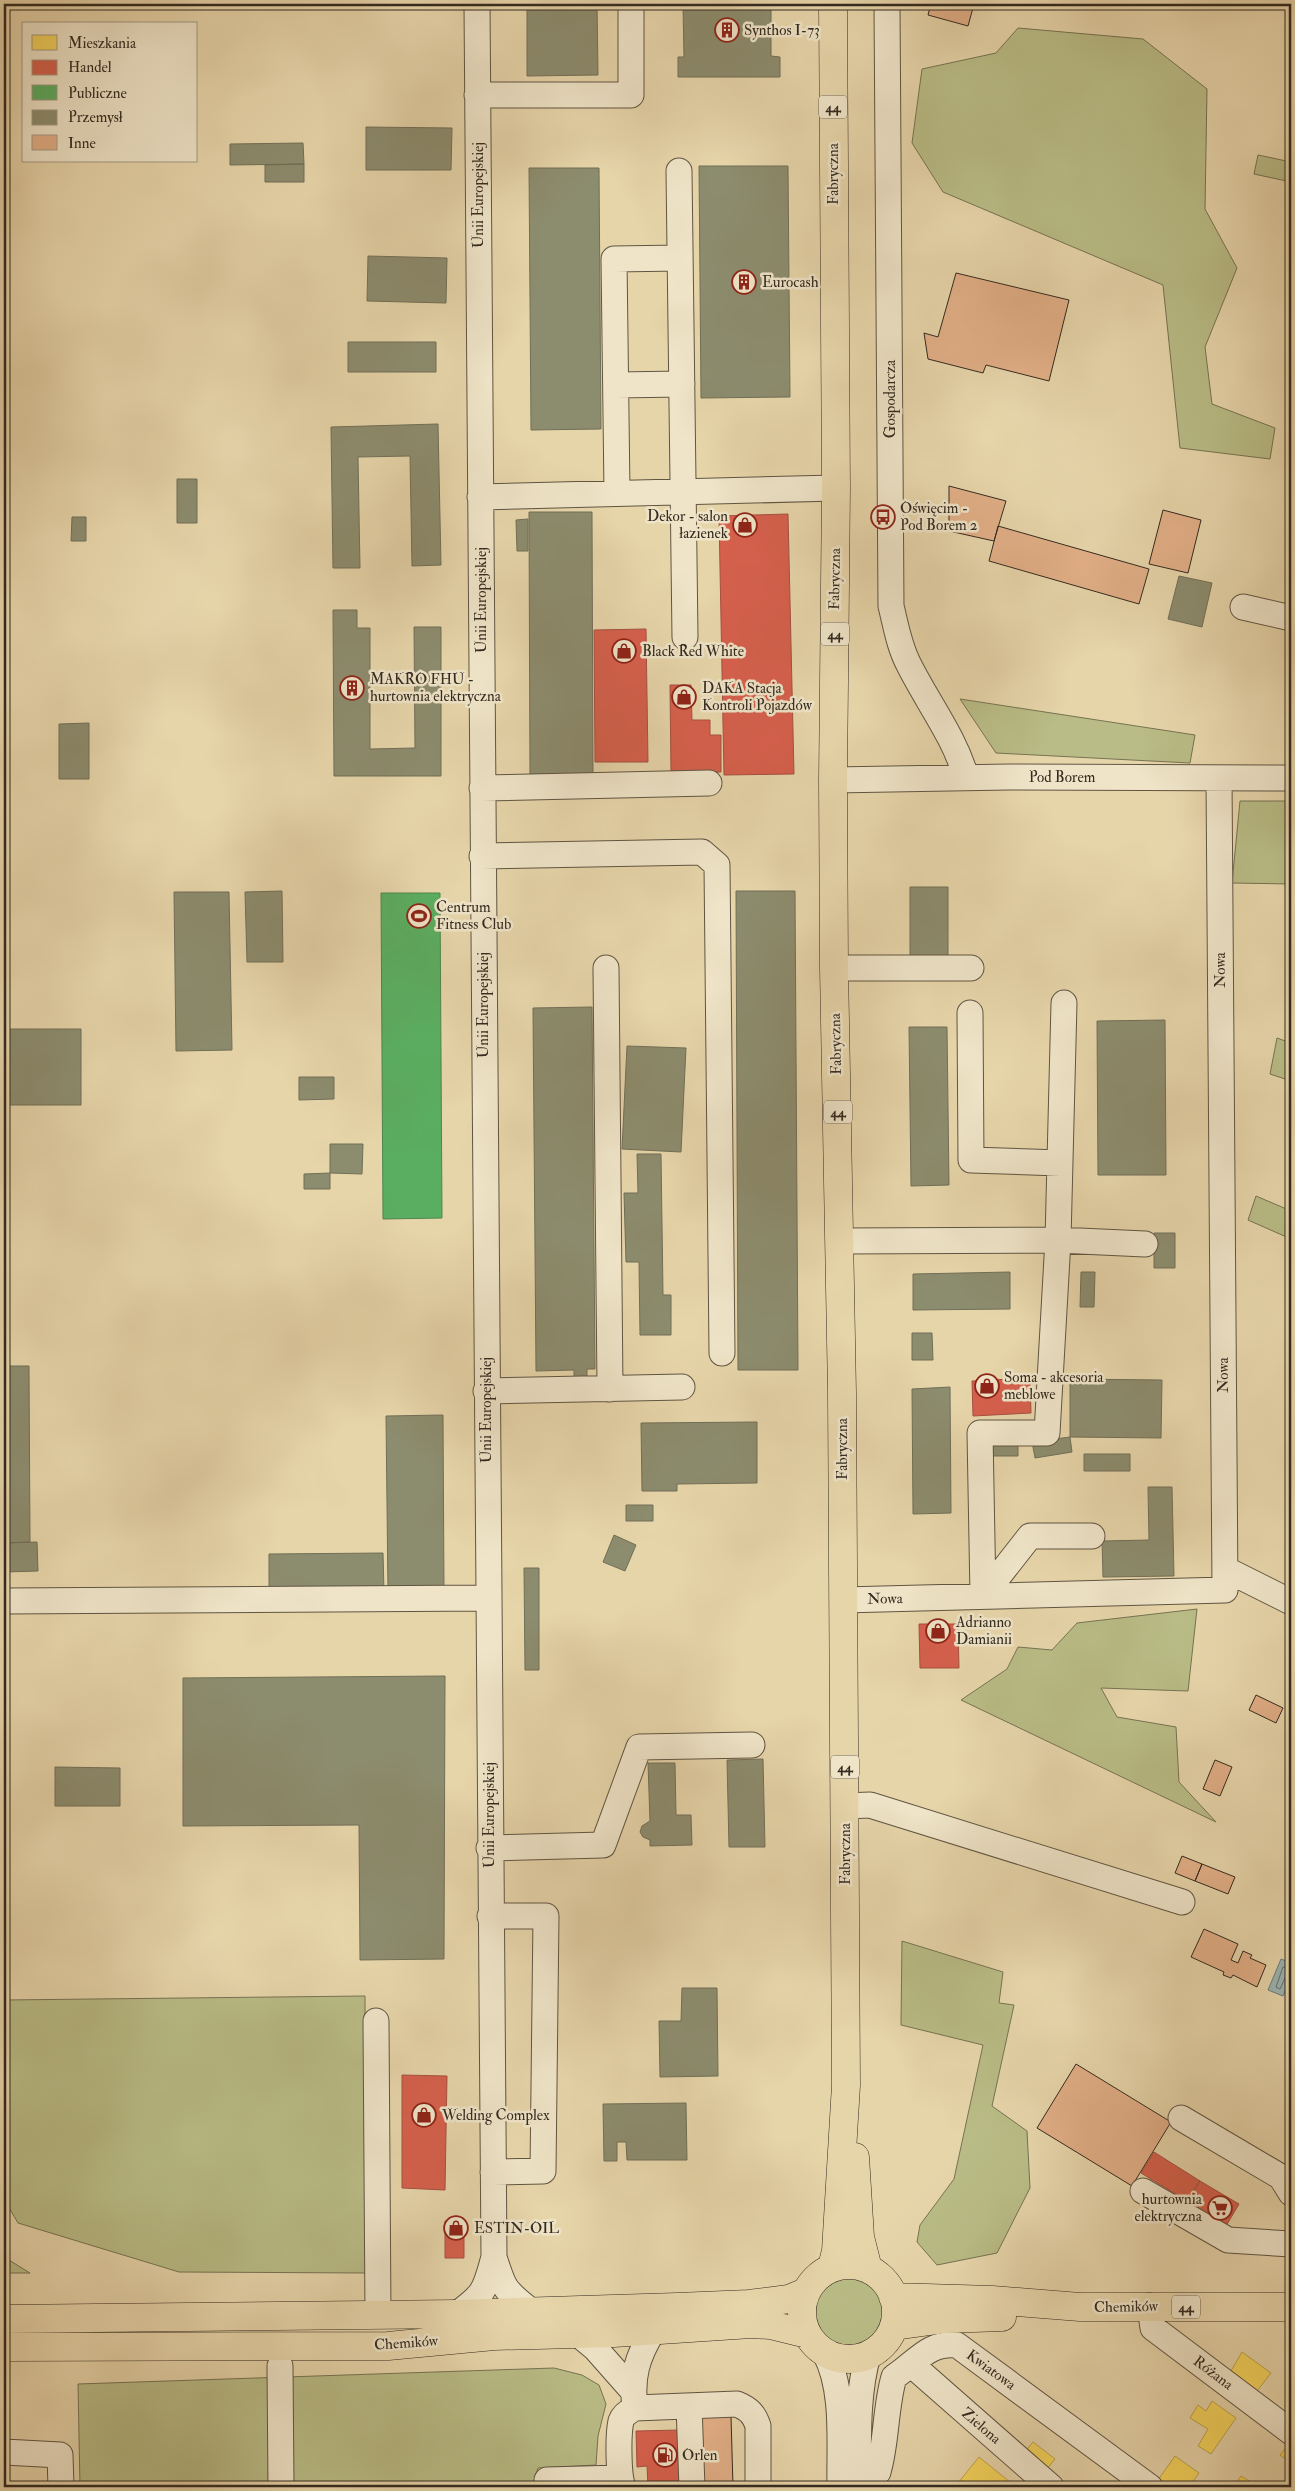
<svg xmlns="http://www.w3.org/2000/svg" width="1295" height="2491" viewBox="0 0 1295 2491" font-family="'IM FELL Double Pica',serif">
<style>
.green{fill:#b9bc86;stroke:#767353}
.water{fill:#9bb6b4;stroke:#717e79}
.homes{fill:#f6d55c;stroke:#bca24a}
.shops{fill:#d6604d;stroke:#a55040}
.public{fill:#5aae61;stroke:#4e864e}
.industry{fill:#8c8c6e;stroke:#716f57}
.lines{fill:none;stroke-linecap:round;stroke-linejoin:round}
.shore{stroke:#67706a;stroke-width:1}
.building{fill:#e2af87;stroke:#332a20}
.minor-casing{stroke:#605542;stroke-width:27}
.major-casing{stroke:#332a20;stroke-width:29}
.minor{stroke:#efe4c8;stroke-width:25}
.major{stroke:#e7d5aa;stroke-width:28}
.labels{text-anchor:middle;dominant-baseline:central;stroke-width:5;stroke-linejoin:round;paint-order:stroke}
.shield{fill:#efe4c8;stroke:#6b6252;stroke-width:1}
.shield-label{font-size:14px;font-weight:bold;fill:#332a20}
.poi-label{font-size:15px;fill:#332a20;stroke:#efe4c8;text-anchor:start}
.street-label{font-size:15px;fill:#332a20;stroke:#efe4c8}
</style>
<rect width="100%" height="100%" fill="#e7d5aa"/>
<filter id="stains"><feTurbulence type="fractalNoise" baseFrequency=".004" numOctaves="4"/><feColorMatrix values="0 0 0 0 .2 0 0 0 0 .09 0 0 0 0 .02 0 0 0 .5 -.17"/></filter>
<radialGradient id="worn" r=".72"><stop offset=".6" stop-color="#630" stop-opacity="0"/><stop offset="1" stop-color="#630" stop-opacity=".3"/></radialGradient>
<!-- green -->
<path class="green" d="M1018,28L1143,39L1207,89L1205,209L1237,268L1205,347L1212,404L1275,428L1270,459L1180,448L1163,285L943,192L912,143L922,69L996,53Z
M1258,155L1291,162V182L1254,174Z
M960,699L1195,735L1190,763L996,753Z
M1240,801H1291V884L1232,883Z
M1277,1038L1291,1043V1081L1270,1074Z
M1256,1196L1291,1211V1239L1248,1220Z
M1197,1609L1188,1691L1101,1688L1117,1717L1176,1727L1179,1782L1216,1822L961,1700L1007,1669L1018,1647L1052,1650L1077,1623Z
M902,1941L1003,1972L999,2003L1014,2005L992,2106L1027,2131L1030,2188L997,2253L937,2265L917,2242L920,2225L954,2179L983,2045L901,2025Z
M365,1996L366,2273L179,2272L18,2223L4,2199V2000Z
M4,2257L30,2273H4Z
M813 2310a35 35 0 1 1 70 0a35 35 0 1 1-70 0Z
M554,2368L582,2375L599,2385L606,2404L598,2436L596,2465L538,2468L532,2487H80L78,2384Z"/>
<!-- water -->
<path class="water" d="M1281,1959L1291,1963V1976L1283,1996L1268,1990Z"/>
<!-- homes -->
<path class="homes" d="M1242,2352L1271,2373L1254,2395L1228,2376Z
M1212,2401L1236,2418L1211,2454L1198,2446L1208,2429L1190,2418L1198,2405L1206,2411Z
M1291,2441V2463L1280,2455Z
M1033,2442L1055,2459L1046,2470L1024,2453Z
M1175,2456L1199,2473L1189,2487H1168L1158,2480Z
M979,2457L1016,2487H963L958,2483Z
M1241,2476L1251,2482L1260,2487H1233Z"/>
<!-- shops -->
<path class="shops" d="M788,514L794,774L724,775L719,516Z
M646,629L648,762H595L594,630Z
M670,685H691L692,720H710V735H721V772L671,774Z
M1030,1378L1031,1413L973,1416L972,1381Z
M919,1624H958L959,1668H920Z
M402,2075L447,2076L445,2190L402,2188Z
M1154,2152L1200,2181L1187,2201L1141,2173Z
M1200,2181L1239,2204L1226,2226L1187,2201Z
M445,2221L464,2222V2258H445Z
M679,2430L681,2487H648L647,2466L637,2467L636,2431Z"/>
<!-- public -->
<path class="public" d="M381,893H440L442,1218L383,1219Z"/>
<!-- industry -->
<path class="industry" d="M527,4H597L598,75L527,76Z
M683,4H771V56L780,57V77H678V57H684Z
M366,127L452,128L451,170H366Z
M303,143L304,164L230,165V144Z
M304,164V182H265V165Z
M699,166H788L790,397L701,398Z
M529,168H599L601,429L531,430Z
M368,256L447,258L446,303L367,301Z
M348,342H436V372H348Z
M438,424L441,565L412,566L410,456L358,457L360,568H333L331,427Z
M177,479H197V523H177Z
M529,512H592L593,776H530Z
M72,517H86V541H71Z
M528,519V551H517L516,520Z
M1179,576L1212,583L1202,627L1168,619Z
M333,610H357V628H370V749L415,748L414,627H441V776H334Z
M89,723V779H59V724Z
M910,887H948V960H910Z
M282,891L283,962H247L245,892Z
M736,891H795L798,1370H738Z
M174,892H229L232,1050L176,1051Z
M592,1007L595,1369H587V1377H574V1370L536,1371L533,1008Z
M1165,1020L1166,1175H1098L1097,1021Z
M909,1027H947L949,1185L911,1186Z
M4,1029H81V1105H4Z
M627,1046L686,1048L681,1152L622,1149Z
M299,1077H334V1099L299,1100Z
M330,1144H363L362,1174L330,1173Z
M637,1154H661L663,1295H671V1335H640L639,1262H626L624,1193H638Z
M330,1173V1189H304V1174Z
M1154,1233H1175V1268H1154Z
M1010,1272V1309L913,1310V1274Z
M1081,1272H1095L1094,1307H1080Z
M912,1333H932L933,1360H912Z
M4,1366H29L30,1542L4,1543Z
M1070,1379L1162,1380L1161,1438L1070,1437Z
M950,1387L951,1513L913,1514L912,1389Z
M443,1415L444,1592L388,1593L386,1416Z
M757,1422V1483L677,1484V1491H642L641,1423Z
M1070,1437L1072,1452L1035,1458L1032,1442Z
M988,1444H1018V1456H988Z
M1084,1454H1130V1471H1084Z
M1148,1487H1172L1174,1576L1103,1577L1102,1541L1149,1540Z
M626,1505H653V1521H626Z
M614,1535L636,1545L625,1571L603,1562Z
M37,1542L38,1571L4,1572V1543Z
M383,1553L384,1591L269,1592V1554Z
M524,1568H539V1670H525Z
M445,1676L444,1959L360,1960L359,1825L183,1826V1678Z
M4,1681L7,1971H4Z
M763,1759L765,1847H729L727,1760Z
M648,1763H675L676,1815H691L692,1845L650,1846V1840L643,1837L640,1832L642,1826L650,1821Z
M55,1767L120,1768V1806H55Z
M682,1988H717L718,2076L660,2077L659,2021H681Z
M686,2103L687,2160H627L626,2142H617V2161H604L603,2104Z"/>
<g class="lines">
<!-- shore -->
<path class="shore" d="M1291,1967H1283L1276,1987L1280,1989L1285,1978L1291,1977"/>
</g>
<!-- building -->
<path class="building" d="M921,4H974L968,26L928,15L930,7Z
M956,273L1069,300L1049,381L986,365L983,373L928,359L924,333L938,337Z
M949,486L1006,501L994,541L949,531Z
M1163,510L1201,520L1188,573L1149,564Z
M998,526L1149,569L1139,604L989,561Z
M1256,1695L1283,1708L1276,1723L1249,1710Z
M1215,1760L1232,1767L1220,1796L1203,1789Z
M1182,1856L1202,1864L1195,1881L1175,1873Z
M1202,1864L1235,1877L1228,1894L1195,1881Z
M1204,1929L1238,1944L1231,1960L1238,1963L1243,1951L1252,1955L1250,1958L1266,1965L1257,1987L1233,1975L1231,1978L1223,1975L1224,1972L1191,1957Z
M1076,2064L1171,2122L1132,2186L1037,2128Z
M731,2416L733,2487H703L701,2417Z"/>
<g class="lines">
<!-- minor casing -->
<g class="minor-casing">
<path id="minor" d="M887,4L891,606C896,626 899,646 909,665C928,703 954,736 966,777
M477,95H631V4
M679,171L685,637
M616,385L682,384
M617,493L614,259L680,258
M480,497L836,488
M1243,607L1291,618
M833,780L1009,777L1291,778
M482,788L709,783
M482,856L702,852L717,865L722,1353
M606,968L610,1389
M834,968H971
M970,1013L971,1160L1060,1163
M839,1241L1058,1240L1145,1244
M486,1391L682,1387
M1225,1569L1291,1602
M983,1596L980,1433H1047L1058,1240L1064,1003
M983,1596L1030,1536H1092
M843,1600L1225,1590L1219,778
M4,1601L487,1598
M845,1806L870,1805L1182,1902
M489,1848L603,1845L639,1747L752,1745
M490,1916H546L543,2171L493,2172
M376,2021L378,2315
M1181,2118L1281,2177L1291,2193
M1143,2191L1228,2240L1291,2244
M494,2257C504,2289 504,2290 531,2311
M1150,2306L1153,2328L1291,2432
M457,2314C486,2293 485,2289 494,2257L477,4
M578,2334L595,2348L633,2391
M825,2353C845,2390 839,2445 840,2487
M912,2365L1051,2487
M280,2366L281,2487
M689,2406L692,2487
M635,2408C631,2377 637,2357 653,2331
M4,2452L60,2455L61,2487
M878,2472C887,2441 885,2408 894,2377C917,2362 928,2342 957,2345L1150,2487
M547,2480L620,2478
M623,2487C618,2475 618,2434 621,2421C623,2415 629,2411 635,2408L737,2404C749,2409 754,2414 758,2426V2487
M858,2487C859,2443 856,2398 868,2355"/>
</g>
<!-- major casing -->
<g class="major-casing">
<path id="major" d="M855,2157L860,2237L868,2269
M802 2312a47 47 0 1 1 94 0a47 47 0 1 1-94 0Z
M832,2267L836,2251L846,2085L842,1393L834,968L833,780L836,488L833,4
M893,2297L992,2300L1080,2307H1291
M4,2319L457,2314L677,2307L749,2304L789,2299L806,2292
M894,2326L945,2319L1002,2317
M4,2347L388,2346L494,2336L614,2333L751,2324L770,2325L807,2334"/>
</g>
<!-- minor -->
<use href="#minor" class="minor"/>
<!-- major -->
<use href="#major" class="major"/>
</g>
<!-- icons -->
<defs>
<g id="building-ring" transform="scale(1.25)"><circle r="9.5" fill="#efe4c8" stroke="#8f2418" stroke-width="1.5"/><path d="M-4-6H4V6H1V3H-1V6H-4ZM-2.5-4.3h1.7v1.8h-1.7ZM.8-4.3h1.7v1.8H.8ZM-2.5-1h1.7V.8h-1.7ZM.8-1h1.7V.8H.8Z" fill="#8f2418"/></g>
<g id="bus-ring" transform="scale(1.25)"><circle r="9.5" fill="#efe4c8" stroke="#8f2418" stroke-width="1.5"/><path d="M-5-6H5V4H4V6H2V4H-2V6H-4V4H-5ZM-3.5-4V0h7V-4ZM-3.5 1.2v1.5H-2V1.2ZM2 1.2v1.5H3.5V1.2Z" fill="#8f2418"/></g>
<g id="shop-ring" transform="scale(1.25)"><circle r="9.5" fill="#efe4c8" stroke="#8f2418" stroke-width="1.5"/><path d="M-5-2.5h2.3a2.7 3.5 0 0 1 5.4 0H5L5.5 6h-11ZM-1.5-2.5h3a1.5 2.3 0 0 0-3 0Z" fill="#8f2418"/></g>
<g id="stadium-ring" transform="scale(1.25)"><circle r="9.5" fill="#efe4c8" stroke="#8f2418" stroke-width="1.5"/><path d="M0-5a6.5 5 0 1 0 0 10a6.5 5 0 1 0 0-10ZM-3.5-1.8h7v3.6h-7Z" fill="#8f2418"/></g>
<g id="supermarket-ring" transform="scale(1.25)"><circle r="9.5" fill="#efe4c8" stroke="#8f2418" stroke-width="1.5"/><path d="M-6-5.5h2.5l.6 2H6L4.5 2H-2.5L-4.4-4H-6ZM-1.5 3.2a1.3 1.3 0 1 0 .1 0ZM3 3.2a1.3 1.3 0 1 0 .1 0Z" fill="#8f2418"/></g>
<g id="fuel-ring" transform="scale(1.25)"><circle r="9.5" fill="#efe4c8" stroke="#8f2418" stroke-width="1.5"/><path d="M-5.5-6h7V0h2V4h1.3V-2.5L3-4.5l.8-.8L6-3V5H2.5V1h-1V6h-7ZM-4.2-4.7v3.2H.2V-4.7Z" fill="#8f2418"/></g>
</defs>
<g fill-rule="evenodd">
<use href="#building-ring" x="727" y="30"/>
<use href="#building-ring" x="744" y="282"/>
<use href="#bus-ring" x="883" y="517"/>
<use href="#shop-ring" x="745" y="525"/>
<use href="#shop-ring" x="624" y="651"/>
<use href="#building-ring" x="352" y="688"/>
<use href="#shop-ring" x="684" y="697"/>
<use href="#stadium-ring" x="419" y="916"/>
<use href="#shop-ring" x="987" y="1386"/>
<use href="#shop-ring" x="938" y="1631"/>
<use href="#shop-ring" x="424" y="2115"/>
<use href="#supermarket-ring" x="1220" y="2208"/>
<use href="#shop-ring" x="456" y="2228"/>
<use href="#fuel-ring" x="665" y="2455"/>
</g>
<g class="labels">
<!-- shield labels -->
<g class="shield">
<rect x="819" y="95.5" width="28" height="23" rx="4"/>
<rect x="821" y="622.5" width="28" height="23" rx="4"/>
<rect x="824" y="1100.5" width="28" height="23" rx="4"/>
<rect x="831" y="1755.5" width="28" height="23" rx="4"/>
<rect x="1172" y="2295.5" width="28" height="23" rx="4"/>
</g>
<g class="shield-label">
<text x="833" y="107">44</text>
<text x="835" y="634">44</text>
<text x="838" y="1112">44</text>
<text x="845" y="1767">44</text>
<text x="1186" y="2307">44</text>
</g>
<!-- poi labels -->
<g class="poi-label">
<text x="744" y="30">Synthos I-73</text>
<text x="762" y="282">Eurocash</text>
<text x="900" y="508">Oświęcim -<tspan x="900" dy="17">Pod Borem 2</tspan></text>
<text x="728" y="516" text-anchor="end">Dekor - salon<tspan x="728" dy="17">łazienek</tspan></text>
<text x="642" y="651">Black Red White</text>
<text x="370" y="679">MAKRO FHU -<tspan x="370" dy="17">hurtownia elektryczna</tspan></text>
<text x="702" y="688">DAKA Stacja<tspan x="702" dy="17">Kontroli Pojazdów</tspan></text>
<text x="436" y="907">Centrum<tspan x="436" dy="17">Fitness Club</tspan></text>
<text x="1004" y="1377">Soma - akcesoria<tspan x="1004" dy="17">meblowe</tspan></text>
<text x="956" y="1622">Adrianno<tspan x="956" dy="17">Damianii</tspan></text>
<text x="442" y="2115">Welding Complex</text>
<text x="1202" y="2199" text-anchor="end">hurtownia<tspan x="1202" dy="17">elektryczna</tspan></text>
<text x="474" y="2228">ESTIN-OIL</text>
<text x="682" y="2455">Orlen</text>
</g>
<!-- street labels -->
<g class="street-label">
<text transform="translate(833 174) rotate(-90)">Fabryczna</text>
<text transform="translate(478 195) rotate(-90)">Unii Europejskiej</text>
<text transform="translate(890 399) rotate(-90)">Gospodarcza</text>
<text transform="translate(835 579) rotate(-89)">Fabryczna</text>
<text transform="translate(481 600) rotate(-90)">Unii Europejskiej</text>
<text x="1062" y="777">Pod Borem</text>
<text transform="translate(1220 970) rotate(-90)">Nowa</text>
<text transform="translate(483 1005) rotate(-90)">Unii Europejskiej</text>
<text transform="translate(836 1044) rotate(-91)">Fabryczna</text>
<text transform="translate(1223 1375) rotate(-90)">Nowa</text>
<text transform="translate(486 1410) rotate(-90)">Unii Europejskiej</text>
<text transform="translate(842 1449) rotate(-90)">Fabryczna</text>
<text transform="translate(885 1599) rotate(-1)">Nowa</text>
<text transform="translate(489 1815) rotate(-90)">Unii Europejskiej</text>
<text transform="translate(845 1854) rotate(-90)">Fabryczna</text>
<text transform="translate(1126 2307) rotate(-1)">Chemików</text>
<text transform="translate(406 2343) rotate(-4)">Chemików</text>
<text transform="translate(991 2370) rotate(36)">Kwiatowa</text>
<text transform="translate(1213 2373) rotate(37)">Różana</text>
<text transform="translate(981 2426) rotate(41)">Zielona</text>
</g>
</g>
<!-- margin -->
<rect width="1295" height="2491" fill="none" stroke="#e7d5aa" stroke-width="20"/>
<rect x="5" y="5" width="1285" height="2481" fill="none" stroke="#332a20" stroke-width="2.5"/>
<rect x="10" y="10" width="1275" height="2471" fill="none" stroke="#332a20"/>
<!-- legend -->
<rect x="22" y="22" width="175" height="140" fill="#efe4c8" stroke="#a49a85"/>
<rect x="32" y="35" width="25" height="15" fill="#f6d55c" stroke="#a49a85"/>
<text x="68" y="48" font-size="15" fill="#332a20">Mieszkania</text>
<rect x="32" y="60" width="25" height="15" fill="#d6604d" stroke="#a49a85"/>
<text x="68" y="72" font-size="15" fill="#332a20">Handel</text>
<rect x="32" y="85" width="25" height="15" fill="#5aae61" stroke="#a49a85"/>
<text x="68" y="98" font-size="15" fill="#332a20">Publiczne</text>
<rect x="32" y="110" width="25" height="15" fill="#8c8c6e" stroke="#a49a85"/>
<text x="68" y="122" font-size="15" fill="#332a20">Przemysł</text>
<rect x="32" y="135" width="25" height="15" fill="#e2af87" stroke="#a49a85"/>
<text x="68" y="148" font-size="15" fill="#332a20">Inne</text>
<rect width="100%" height="100%" filter="url(#stains)"/>
<rect width="100%" height="100%" fill="url(#worn)"/>
</svg>
